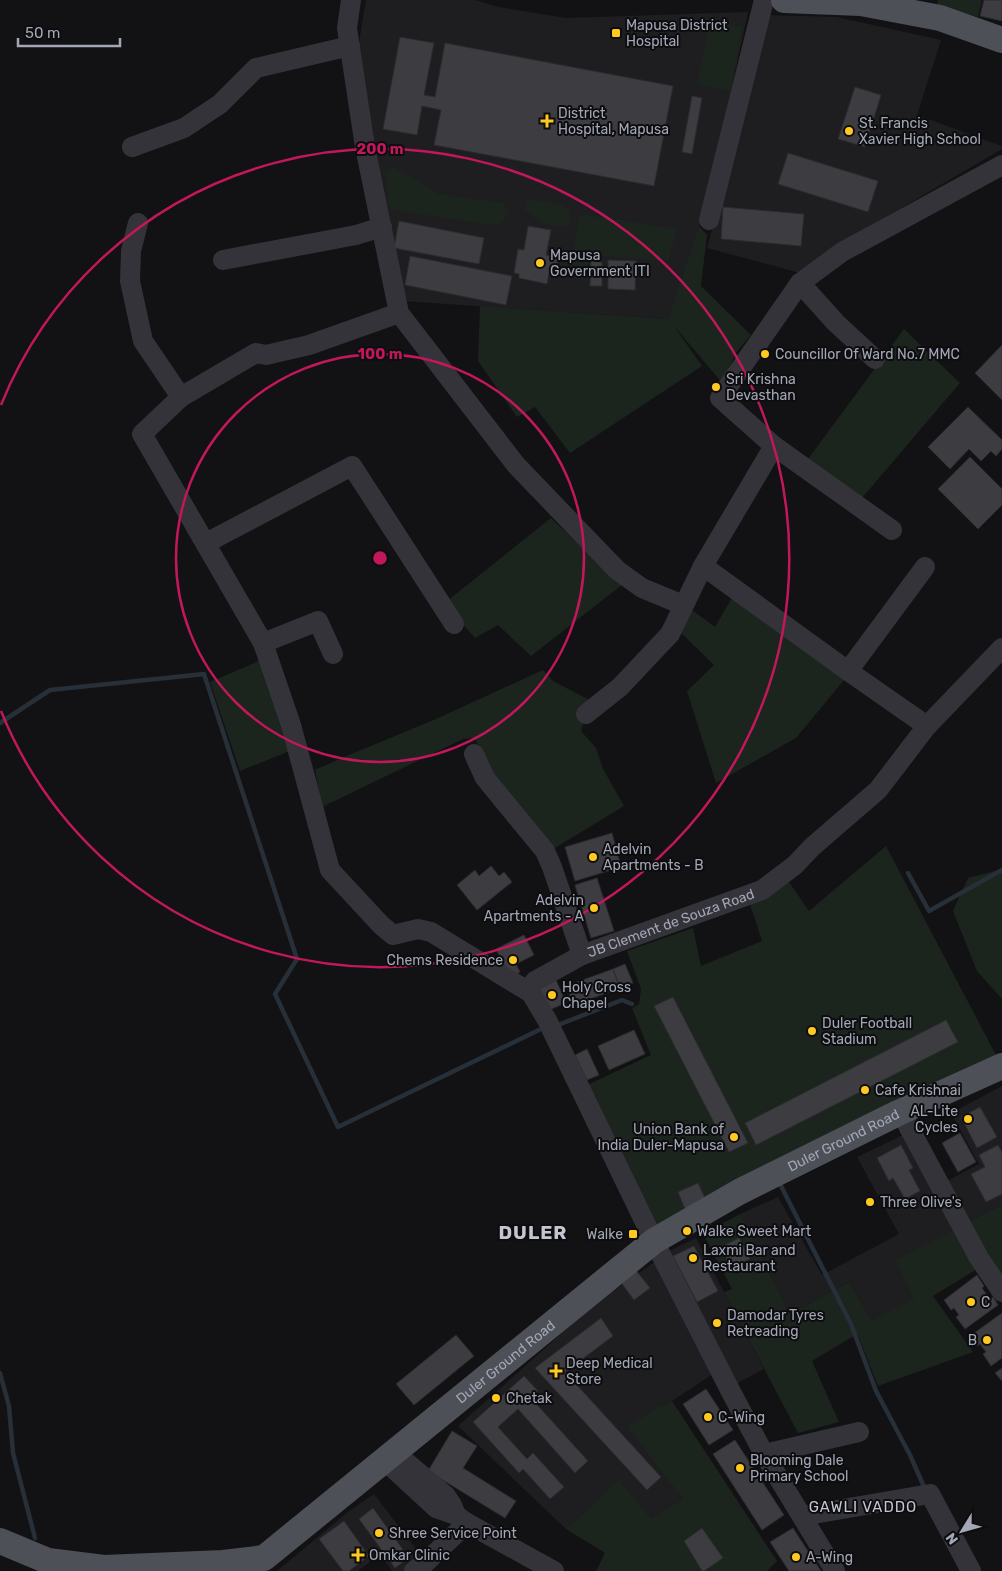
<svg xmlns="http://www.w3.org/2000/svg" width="1002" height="1571" viewBox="0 0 1002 1571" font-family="Rubik,sans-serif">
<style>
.built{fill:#1e1e21}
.green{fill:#1c241e}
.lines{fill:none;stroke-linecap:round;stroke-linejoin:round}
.stream{stroke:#272f38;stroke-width:4.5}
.building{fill:#3c3c41;stroke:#2c2c30}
.minor{stroke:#333339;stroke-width:20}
.major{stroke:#4e5058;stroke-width:26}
.ring{fill:none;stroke:#c2185b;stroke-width:2.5}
.poi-dot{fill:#ffca1f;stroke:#0d0d0f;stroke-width:2}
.labels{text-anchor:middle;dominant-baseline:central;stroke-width:4;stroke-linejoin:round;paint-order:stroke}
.poi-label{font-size:14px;fill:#a2a6b5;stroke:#0d0d0f;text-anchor:start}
.street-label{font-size:14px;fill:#a2a6b5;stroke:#0d0d0f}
.neighbourhood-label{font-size:15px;letter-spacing:1px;fill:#c3c6d1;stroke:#0d0d0f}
.district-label{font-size:19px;font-weight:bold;letter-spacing:1px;fill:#c3c6d1;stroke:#0d0d0f}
.centre{fill:#c2185b;stroke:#0d0d0f;stroke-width:2.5}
.ring-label{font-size:15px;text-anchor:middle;font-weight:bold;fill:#c2185b;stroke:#0d0d0f;stroke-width:4;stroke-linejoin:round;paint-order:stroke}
</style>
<rect width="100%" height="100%" fill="#121214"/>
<!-- built -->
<path class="built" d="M366,0H475L499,7L566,18L748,12L706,208L700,221L699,226L668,319L401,301L372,151L359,42Z
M766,15L837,17L941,40L917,115L1002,146V149L821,255L804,274L707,248L749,96Z
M1002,1086V1205L966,1223L943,1183L979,1164L951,1113Z
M905,1134L956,1229L915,1299L872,1320L849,1282L790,1314L740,1214L778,1197L822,1275L899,1234L857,1157Z
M696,1238L764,1369L736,1384L667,1252Z
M656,1261L713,1374L672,1401L659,1407L684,1499L651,1518L619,1481L566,1529L458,1426L592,1306Z
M374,1494L423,1558L403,1571H392L380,1554L358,1571H277L349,1511Z"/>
<!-- green -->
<path class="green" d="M938,0H982L978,17L937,5Z
M710,21L742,27L731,91L697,84Z
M394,167L439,194L503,203L509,214L499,226L391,210L388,201L385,172Z
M527,200C543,200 554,202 569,209L571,218L567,227C549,227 538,223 525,210Z
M580,214L677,229L668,261L590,255L583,280L569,278Z
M699,226L707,235L701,286L751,335L735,354L723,384L674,326L702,366L570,453L535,407L517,417L478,361L480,306L668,319Z
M904,329L960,383L862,498L808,459Z
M551,518L622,585L531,656L498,625L475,638L460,621L447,601Z
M734,594L844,680L796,738L716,783L687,691L714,665L680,632L688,607L715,627Z
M261,660L290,751L240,771L210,682Z
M543,670L553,681L591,701L581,731L596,748L603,769L624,806L550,851L490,773L475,738L463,739L322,807L315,770L349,755L436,719Z
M886,846L996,1055L654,1231L585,1086L651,1055L632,1008L639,1004L641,989L627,951L693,928L701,966L762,941L750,904L787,879L809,911Z
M1002,869V999L977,971L953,911L968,878Z
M1002,1205V1283L966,1223Z
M740,1214L790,1314L849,1282L872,1320L914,1299L895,1260L956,1229L977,1269L933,1296L973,1352L878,1386L858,1335L852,1337L812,1361L839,1422L798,1433L724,1292L732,1289L703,1234Z
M672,1401L777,1561L767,1571H596L605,1553L566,1529L619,1480L651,1518L683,1499L627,1426L659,1407Z"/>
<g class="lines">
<!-- stream -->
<path class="stream" d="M0,723L50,690L204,674L297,959L275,994L338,1127L539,1030
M908,873L929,911L1002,870
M558,1025L622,1000L632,1004
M779,1182L851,1324L876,1391L910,1455L925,1489
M0,1373L9,1406L13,1453L35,1538"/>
</g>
<!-- building -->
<path class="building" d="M984,0H1002V21L980,16Z
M400,37L434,43L424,95L435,97L445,43L673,86L654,186L434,145L441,110L422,106L417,135L383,129Z
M855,87L881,95L865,147L838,139Z
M692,96L702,98L692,154L682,152Z
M788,153L878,181L868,212L778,184Z
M723,207L804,214L801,246L721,239Z
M399,221L484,238L479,264L394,248Z
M528,226L551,230L546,255L558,257L555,274L549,273L547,284L519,278V274L514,273L518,249L524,250Z
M410,256L512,276L506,305L405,285Z
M608,260L636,261L635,290L608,289Z
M591,261L602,262V286H590Z
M1002,345V400L975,373Z
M968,407L1002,440V449L996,456L991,451L981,461L969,449L950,469L928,447Z
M970,457L1002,489V505L978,529L938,489Z
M612,833L621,867L575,881L565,847Z
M491,866L499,876L504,872L512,882L477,910L457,885L475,870L479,876Z
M597,878L614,931L591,938L575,885Z
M524,935L534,955L516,964L520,972L510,977L496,949Z
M625,964L633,983L620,988L613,969Z
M613,969L620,988L574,1005L566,986Z
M556,980L566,1003L549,1010L539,987Z
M673,997L748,1143L729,1152L654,1006Z
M946,1020L958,1042L756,1145L745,1123Z
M634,1030L645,1054L609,1070L598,1046Z
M587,1049L599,1075L587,1080L575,1055Z
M980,1107L997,1137L977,1148L961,1117Z
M960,1133L976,1162L958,1172L942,1143Z
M901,1145L913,1168L909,1170L920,1191L905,1199L893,1178L889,1181L877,1158Z
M998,1145L1002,1152V1194L986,1202L971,1174L985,1167L979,1155Z
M698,1183L706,1200L685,1209L678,1192Z
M739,1238L750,1259L731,1268L721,1247Z
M694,1246L718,1291L697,1302L673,1256Z
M635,1269L650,1288L634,1300L620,1281Z
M977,1275L984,1286L982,1288L990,1299L993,1297L998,1305L965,1329L956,1317L959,1315L954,1308L951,1310L944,1300Z
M1002,1313V1358L991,1366L983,1354L986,1352L980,1344L977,1346L970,1336Z
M601,1318L613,1336L565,1372L661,1477L647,1490L535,1368Z
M456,1335L474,1356L414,1405L396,1384Z
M1002,1368V1381L995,1373Z
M524,1376L538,1391L531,1398L588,1461L575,1473L518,1409L498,1427L527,1459L533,1453L564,1487L550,1499L523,1469L519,1473L473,1422Z
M706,1389L733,1430L709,1445L683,1404Z
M452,1431L477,1446L463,1468L516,1501L505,1518L428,1471Z
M735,1440L784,1515L762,1530L713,1454Z
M373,1508L404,1551L402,1553L406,1560L395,1568L359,1519Z
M344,1521L369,1556L349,1571H343L319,1539Z
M702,1528L723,1558L704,1571H702L684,1541Z
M793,1528L821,1571H789L770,1542Z"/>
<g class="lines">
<!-- minor -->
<g class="minor">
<path d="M351,0L347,28L365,147L399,313L516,465L617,570L642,588L683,605"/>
<path d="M132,147L184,128L220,104L256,68L350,46"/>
<path d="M709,220L764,0"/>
<path d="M138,223L131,251L130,281L143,341L181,397"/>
<path d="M223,260L356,235L382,227"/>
<path d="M800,283L836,323L875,359"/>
<path d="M399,313L309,345L266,355L256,353L181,397L142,434L263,643L291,725L330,870L381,925L393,935L418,929L431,932L531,993"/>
<path d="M774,446L892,530"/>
<path d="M206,543L352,466L454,624"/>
<path d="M703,566L848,671L927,726"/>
<path d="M263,643L318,621L333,654"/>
<path d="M848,671L925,567"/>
<path d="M586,714L620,687L670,634L703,566L774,446L720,398L800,283L842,252L1002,165"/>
<path d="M474,754L485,778L545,851L552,867L582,955"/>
<path d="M898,1113L906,1122L979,1258L1002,1292"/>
<path d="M394,1452L446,1496L452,1505L456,1515"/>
<path d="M764,1454L859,1432"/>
<path d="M384,1460L436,1508L456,1515L467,1523L554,1571"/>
<path d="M802,1516L930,1494L971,1571"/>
<path d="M414,1571L424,1564L467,1523"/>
<path id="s1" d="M835,1571L764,1454L730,1390L654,1241L547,1020L531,993V986L535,981L582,955L762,890L795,865L812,847L878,790L927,726L1002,648"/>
</g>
<!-- major -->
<g class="major">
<path d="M784,0L861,3L940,18L1002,40"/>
<path id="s2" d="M0,1541L48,1561L104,1568L223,1563L264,1558L654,1241L739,1192L898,1113L1002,1066"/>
</g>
</g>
<!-- distance rings -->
<g class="ring">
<circle cx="380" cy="558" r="204"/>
<path d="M1 405A409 409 0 1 1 1 711"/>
</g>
<!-- markers -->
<g class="poi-dot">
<rect x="611" y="28" width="10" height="10" rx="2.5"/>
<path d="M544.5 113.5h5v5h5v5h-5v5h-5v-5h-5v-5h5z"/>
<circle cx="849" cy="131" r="5"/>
<circle cx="540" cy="263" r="5"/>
<circle cx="765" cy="354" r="5"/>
<circle cx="716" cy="387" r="5"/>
<circle cx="593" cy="857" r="5"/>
<circle cx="594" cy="908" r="5"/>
<circle cx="513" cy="960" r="5"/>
<circle cx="552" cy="995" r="5"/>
<circle cx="812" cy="1031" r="5"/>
<circle cx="865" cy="1090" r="5"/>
<circle cx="968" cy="1119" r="5"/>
<circle cx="734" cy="1137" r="5"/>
<circle cx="870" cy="1202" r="5"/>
<circle cx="687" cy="1231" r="5"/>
<rect x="628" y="1229" width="10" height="10" rx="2.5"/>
<circle cx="693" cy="1258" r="5"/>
<circle cx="971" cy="1302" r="5"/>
<circle cx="717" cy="1323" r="5"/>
<circle cx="987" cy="1340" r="5"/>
<path d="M553.5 1363.5h5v5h5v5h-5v5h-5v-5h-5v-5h5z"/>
<circle cx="496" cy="1398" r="5"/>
<circle cx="708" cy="1417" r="5"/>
<circle cx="740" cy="1468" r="5"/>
<circle cx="379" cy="1533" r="5"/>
<path d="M355.5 1547.5h5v5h5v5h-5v5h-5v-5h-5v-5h5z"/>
<circle cx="796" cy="1557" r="5"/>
</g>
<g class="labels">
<!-- poi labels -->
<g class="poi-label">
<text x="626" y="25">Mapusa District<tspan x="626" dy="16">Hospital</tspan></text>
<text x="558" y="113">District<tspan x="558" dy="16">Hospital, Mapusa</tspan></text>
<text x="859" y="123">St. Francis<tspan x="859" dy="16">Xavier High School</tspan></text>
<text x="550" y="255">Mapusa<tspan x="550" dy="16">Government ITI</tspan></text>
<text x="775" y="354">Councillor Of Ward No.7 MMC</text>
<text x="726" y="379">Sri Krishna<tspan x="726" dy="16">Devasthan</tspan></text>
<text x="603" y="849">Adelvin<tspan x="603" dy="16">Apartments - B</tspan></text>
<text x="584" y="900" text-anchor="end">Adelvin<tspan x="584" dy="16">Apartments - A</tspan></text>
<text x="503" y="960" text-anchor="end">Chems Residence</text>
<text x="562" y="987">Holy Cross<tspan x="562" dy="16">Chapel</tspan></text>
<text x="822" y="1023">Duler Football<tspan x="822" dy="16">Stadium</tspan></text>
<text x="875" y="1090">Cafe Krishnai</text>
<text x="958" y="1111" text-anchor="end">AL-Lite<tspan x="958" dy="16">Cycles</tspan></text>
<text x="724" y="1129" text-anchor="end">Union Bank of<tspan x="724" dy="16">India Duler-Mapusa</tspan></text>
<text x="880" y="1202">Three Olive's</text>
<text x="697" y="1231">Walke Sweet Mart</text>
<text x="623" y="1234" text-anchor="end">Walke</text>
<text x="703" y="1250">Laxmi Bar and<tspan x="703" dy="16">Restaurant</tspan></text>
<text x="981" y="1302">C</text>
<text x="727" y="1315">Damodar Tyres<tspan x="727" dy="16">Retreading</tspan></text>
<text x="977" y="1340" text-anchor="end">B</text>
<text x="566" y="1363">Deep Medical<tspan x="566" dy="16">Store</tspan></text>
<text x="506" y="1398">Chetak</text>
<text x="718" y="1417">C-Wing</text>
<text x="750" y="1460">Blooming Dale<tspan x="750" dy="16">Primary School</tspan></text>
<text x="389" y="1533">Shree Service Point</text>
<text x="369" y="1555">Omkar Clinic</text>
<text x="806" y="1557">A-Wing</text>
</g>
<!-- street labels -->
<g class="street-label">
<text stroke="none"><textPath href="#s1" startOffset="815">JB Clement de Souza Road</textPath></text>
<text stroke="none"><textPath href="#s2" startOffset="986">Duler Ground Road</textPath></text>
<text stroke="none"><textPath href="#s2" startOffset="580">Duler Ground Road</textPath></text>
</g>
<!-- neighbourhood labels -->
<g class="neighbourhood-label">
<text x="863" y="1507">GAWLI VADDO</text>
</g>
<!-- district labels -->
<g class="district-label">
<text x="533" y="1232">DULER</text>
</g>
</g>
<circle cx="380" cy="558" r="8" class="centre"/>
<g class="ring-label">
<text x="380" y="154">200 m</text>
<text x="380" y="359">100 m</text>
</g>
<!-- north arrow -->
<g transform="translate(962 1531) rotate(233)" stroke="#0d0d0f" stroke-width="4" paint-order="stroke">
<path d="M0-4L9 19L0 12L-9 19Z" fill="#a2a6b5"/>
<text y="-8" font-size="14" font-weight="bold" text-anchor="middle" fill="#a2a6b5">N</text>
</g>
<!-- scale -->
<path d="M18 38v8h102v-8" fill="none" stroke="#a2a6b5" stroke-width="2.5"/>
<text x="25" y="38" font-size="15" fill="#a2a6b5" stroke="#0d0d0f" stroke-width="4" paint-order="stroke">50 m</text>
</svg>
